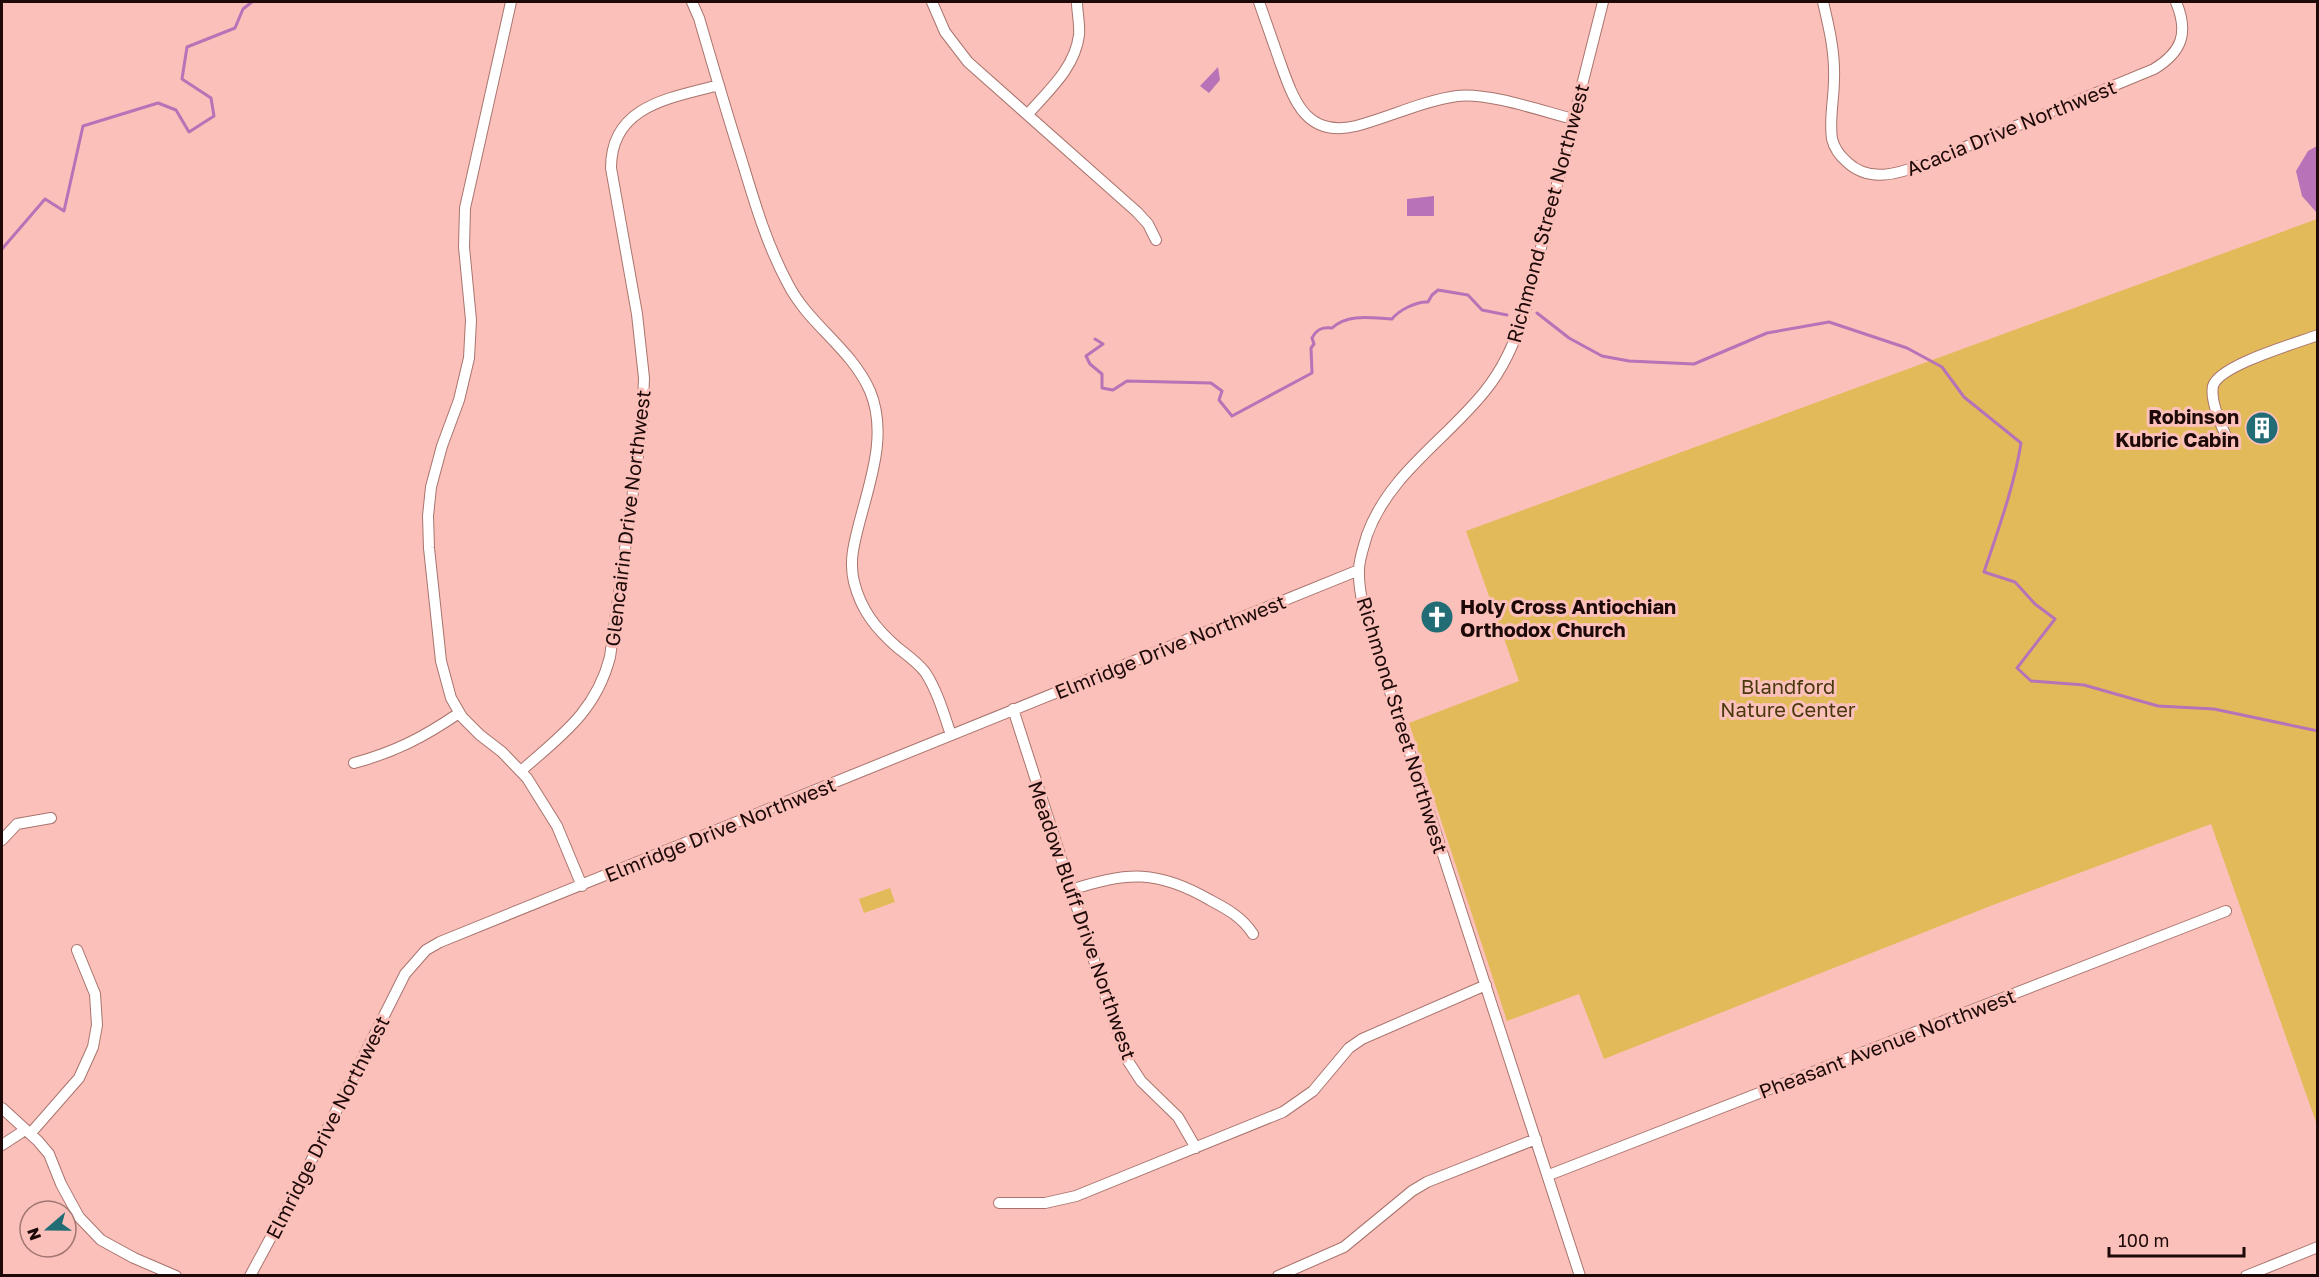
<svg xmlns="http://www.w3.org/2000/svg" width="2319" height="1277" viewBox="0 0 2319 1277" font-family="'Golos Text',sans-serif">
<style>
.green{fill:#e3ba5a}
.water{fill:#b772b8}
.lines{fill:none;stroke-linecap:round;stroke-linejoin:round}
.stream{stroke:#b772b8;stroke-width:3}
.minor-casing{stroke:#a9746e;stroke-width:12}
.minor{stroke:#fff;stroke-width:10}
.labels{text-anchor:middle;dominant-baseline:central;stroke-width:6;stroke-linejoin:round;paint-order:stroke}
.street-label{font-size:20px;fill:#1d0908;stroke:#fbc0b9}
.poi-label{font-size:20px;font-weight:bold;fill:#1d0908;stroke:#fbc0b9;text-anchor:end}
.park-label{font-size:20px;fill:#49380d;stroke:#fbc0b9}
</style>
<rect width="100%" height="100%" fill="#fbc0b9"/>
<!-- green -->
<path class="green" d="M2317,219V1125L2211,824L1993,905L1604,1059L1579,994L1507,1021L1409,723L1519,681L1466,531Z
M890,888L895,902L864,913L859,899Z"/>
<!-- water -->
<path class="water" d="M1218,67L1220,80L1209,93L1200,86Z
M2317,146H2318L2317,213L2302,196L2296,171L2308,151Z
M1434,196V216H1407V199Z"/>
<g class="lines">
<!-- stream -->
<path class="stream" d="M2,249L45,199L64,211L83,126L158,103L176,110L189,132L214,116L211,98L182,79L187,47L235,28L243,9L252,2
M1537,313L1569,338L1602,356L1629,361L1694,364L1767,333L1829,322L1907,348L1942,367L1964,397L2021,443C2014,487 1998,530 1984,572L2015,582L2035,604L2055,619L2017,668L2031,681L2084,685L2158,706L2214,709L2318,731
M1095,339L1103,344L1086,356L1090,364L1102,374V388L1113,390L1127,381L1211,383L1222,391L1219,400L1232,416L1312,373L1311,348L1314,344L1312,338C1317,329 1322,327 1332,328C1348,313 1372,318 1392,319C1399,310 1417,301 1428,302L1432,295L1438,290L1468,295L1482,310L1507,315"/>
<!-- minor casing -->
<g class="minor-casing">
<path id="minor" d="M511,2L465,208L464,247L471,320L469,358L459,400L442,446L431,487L428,516L429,548L441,661L451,698L462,717L480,735L502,752L527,778L557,826L582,886
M692,2L699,18C713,66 727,114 742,161C755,204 767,245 788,284C809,325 851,348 870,391C888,434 870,481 859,524C854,544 849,561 854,582C861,610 876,629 898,648C907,655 917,662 925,672C937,690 944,714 951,735
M932,2L945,32L968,62L1137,212L1148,224L1156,240
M1259,2C1266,22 1273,42 1280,62C1294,101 1306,138 1356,126C1390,117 1422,101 1457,96C1487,92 1542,111 1573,119
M1823,2C1829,27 1835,52 1834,79C1834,99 1829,119 1832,139C1834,147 1840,156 1847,162C1869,183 1898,174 1924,164L2154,69C2182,52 2189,33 2176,2
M1028,114C1048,91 1075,68 1079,35C1080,24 1077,12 1077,2
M2226,436C2220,423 2210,400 2213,386C2219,365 2297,343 2318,335
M1013,709L1108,1004L1128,1061L1141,1081L1178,1117L1196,1148
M354,763C395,752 424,737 459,713
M522,770C562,735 596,711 610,657L642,427L644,378L637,314L611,168C611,105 671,98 719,85
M2,840L17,824L51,818
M1071,890C1127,871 1158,870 1210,900C1227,909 1242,917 1253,934
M2,1108L38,1141L49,1154L61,1184L79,1217L101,1240L134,1258L176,1276
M30,1134L79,1078L93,1047L97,1025L95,994L77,950
M2,1145L25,1130
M1549,1175L2226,911
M999,1203H1045L1076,1196L1283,1112L1313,1091L1349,1048L1362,1039L1486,985
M250,1276L298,1187L405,974L426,950L440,942L1359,570
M1278,1276L1344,1247L1412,1191L1427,1182L1536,1139
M1580,1276L1378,655C1370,629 1358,599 1359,570C1359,559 1364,546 1367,535C1389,474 1446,440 1485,391C1503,369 1513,345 1523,319L1603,2
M2246,1276L2318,1247"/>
</g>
<!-- minor -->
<use href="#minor" class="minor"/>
</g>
<!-- icons -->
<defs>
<g id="building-disc" transform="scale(1.725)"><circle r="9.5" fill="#226c75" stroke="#fbc0b9"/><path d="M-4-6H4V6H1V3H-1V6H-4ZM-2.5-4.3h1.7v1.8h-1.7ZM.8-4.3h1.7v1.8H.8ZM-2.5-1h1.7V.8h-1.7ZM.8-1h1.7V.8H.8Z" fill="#fff"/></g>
<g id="church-disc" transform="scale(1.725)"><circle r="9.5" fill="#226c75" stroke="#fbc0b9"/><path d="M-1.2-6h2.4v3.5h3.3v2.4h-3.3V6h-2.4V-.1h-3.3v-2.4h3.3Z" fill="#fff"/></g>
</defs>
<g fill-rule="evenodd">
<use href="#building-disc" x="2262" y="428"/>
<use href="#church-disc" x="1437" y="617"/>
</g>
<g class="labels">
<!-- street labels -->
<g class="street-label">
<text transform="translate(2011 127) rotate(-22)">Acacia Drive Northwest</text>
<text transform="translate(1547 213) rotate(-75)">Richmond Street Northwest</text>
<text transform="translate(627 518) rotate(-83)">Glencairin Drive Northwest</text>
<text transform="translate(1170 646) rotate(-22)">Elmridge Drive Northwest</text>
<text transform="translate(1403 725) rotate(73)">Richmond Street Northwest</text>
<text transform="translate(720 829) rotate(-22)">Elmridge Drive Northwest</text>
<text transform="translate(1083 920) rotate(71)">Meadow Bluff Drive Northwest</text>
<text transform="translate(1887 1043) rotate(-21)">Pheasant Avenue Northwest</text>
<text transform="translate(327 1127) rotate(-63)">Elmridge Drive Northwest</text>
</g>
<!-- poi labels -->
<g class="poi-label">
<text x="2239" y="416">Robinson<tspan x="2239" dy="23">Kubric Cabin</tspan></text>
<text x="1460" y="606" text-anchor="start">Holy Cross Antiochian<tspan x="1460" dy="23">Orthodox Church</tspan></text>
</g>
<!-- park labels -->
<g class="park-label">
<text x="1788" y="686">Blandford<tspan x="1788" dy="23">Nature Center</tspan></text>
</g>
</g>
<!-- border -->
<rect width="2319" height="1277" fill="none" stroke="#1d0908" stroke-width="6"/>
<!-- north arrow -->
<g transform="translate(48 1229) rotate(250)"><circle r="28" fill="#fbc0b9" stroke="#a27772" stroke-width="1.5"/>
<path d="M0-4.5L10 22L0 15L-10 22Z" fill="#226c75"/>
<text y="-9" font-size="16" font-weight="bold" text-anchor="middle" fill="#1d0908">N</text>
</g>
<!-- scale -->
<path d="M2109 1247v9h135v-9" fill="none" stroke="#1d0908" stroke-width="3"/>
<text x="2118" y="1247" font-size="18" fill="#1d0908" stroke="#fbc0b9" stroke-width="4.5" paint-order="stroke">100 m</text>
</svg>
